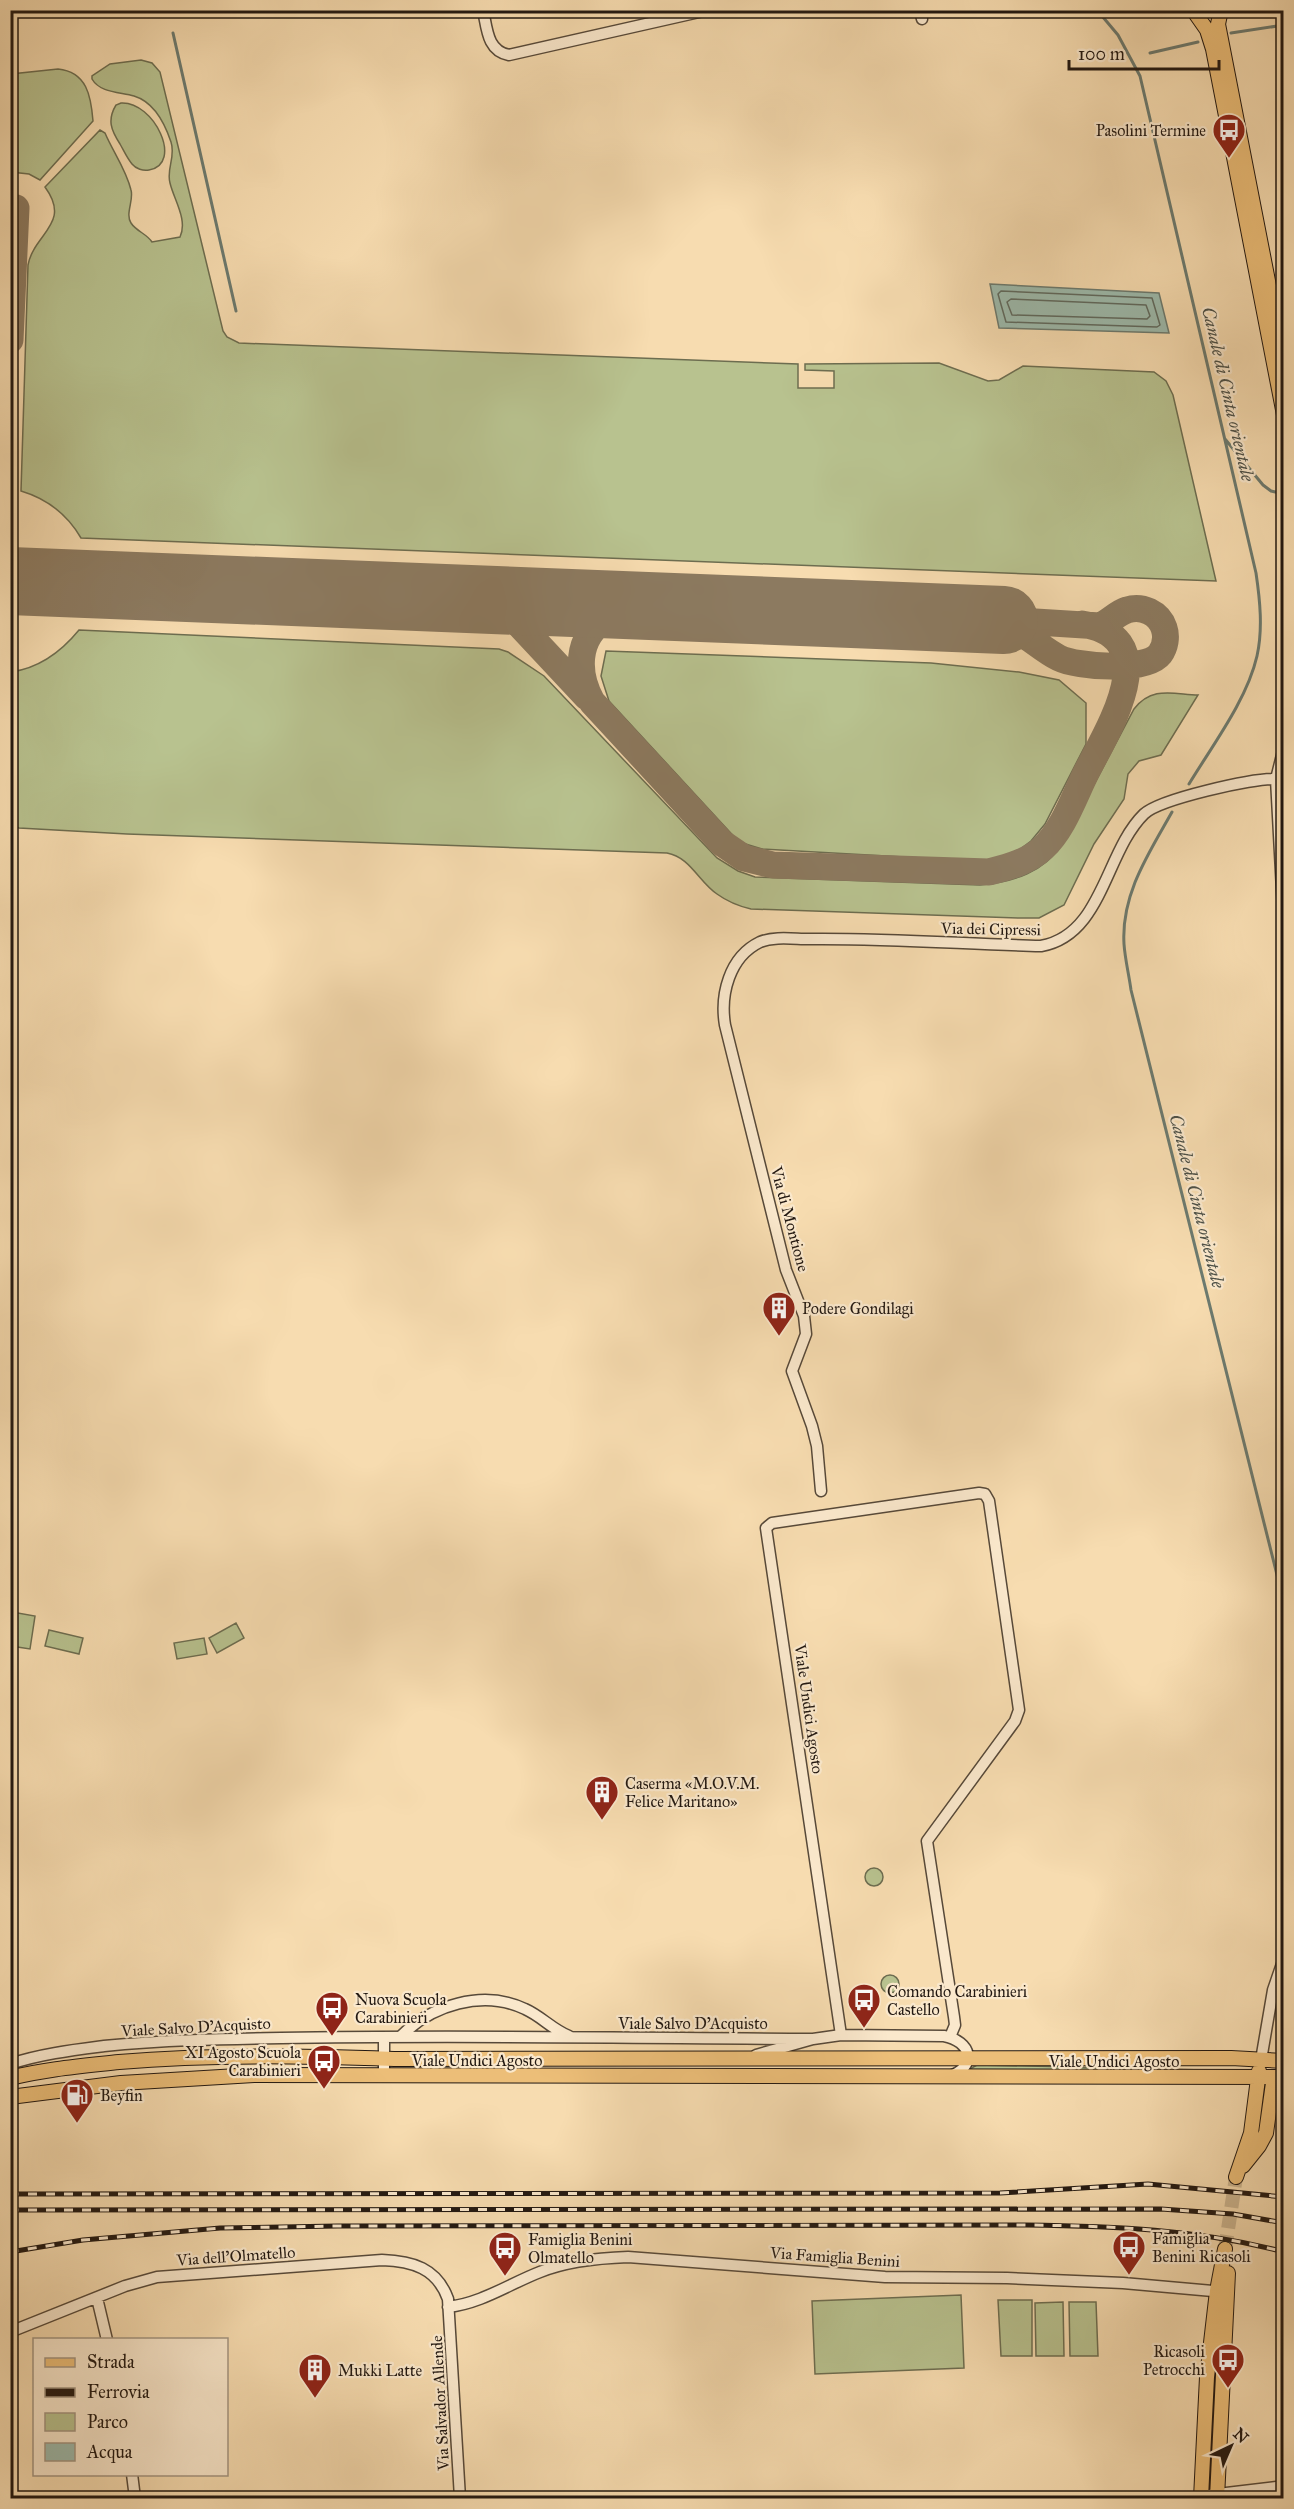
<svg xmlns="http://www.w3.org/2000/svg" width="1294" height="2509" viewBox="0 0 1294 2509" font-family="'IM FELL Great Primer',serif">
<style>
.green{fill:#b8c28f;stroke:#6d6d50;stroke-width:1.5}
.water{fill:#9dbbad;stroke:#6c7a6f;stroke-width:1.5}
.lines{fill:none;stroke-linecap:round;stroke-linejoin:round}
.shore{stroke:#606a5f;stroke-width:1.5}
.stream{stroke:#6c7a6f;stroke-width:3}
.taxiway{stroke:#8c7a60;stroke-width:27}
.runway{stroke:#8c7a60;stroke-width:68}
.major-tunnel{stroke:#ccb590;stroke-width:14;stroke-dasharray:14 7;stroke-linecap:butt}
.minor-casing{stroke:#574939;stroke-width:13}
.major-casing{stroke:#221811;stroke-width:16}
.minor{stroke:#fae8cc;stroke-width:10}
.major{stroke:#ecbe78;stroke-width:14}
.rail-casing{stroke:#221811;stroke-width:5}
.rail{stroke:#fae8cc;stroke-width:3;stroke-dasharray:9;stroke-linecap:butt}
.labels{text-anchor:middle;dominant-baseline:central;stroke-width:4.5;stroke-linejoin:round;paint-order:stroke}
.poi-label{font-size:16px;fill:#221811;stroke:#fae8cc;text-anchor:start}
.street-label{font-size:16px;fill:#221811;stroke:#fae8cc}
.water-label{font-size:18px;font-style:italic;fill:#4d5148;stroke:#fae8cc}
</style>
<rect width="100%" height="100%" fill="#f7dcb0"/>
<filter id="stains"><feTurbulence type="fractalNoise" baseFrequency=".00333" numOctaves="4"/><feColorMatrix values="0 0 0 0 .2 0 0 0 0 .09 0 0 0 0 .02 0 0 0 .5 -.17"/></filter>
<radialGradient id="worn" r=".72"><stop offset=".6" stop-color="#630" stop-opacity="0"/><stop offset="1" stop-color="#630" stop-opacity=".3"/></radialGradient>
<!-- green -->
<path class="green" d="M141,60L152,63L160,72L223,331L227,337L239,343L798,364V388H834V371L805,370V364L939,363L988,381L999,380L1023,366L1154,372L1166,381L1173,395L1216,581L81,538C67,514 48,499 21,491L28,265C34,233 72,224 45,187L100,130L105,133C113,152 126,169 131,190C134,200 125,214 131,223C136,231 147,234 152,242L180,237C188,220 174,200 170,183C166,169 176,157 171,142C165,124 154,102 134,96C120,92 100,93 92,79V76L110,64Z
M58,69C87,72 91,96 93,121L40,180L29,174L11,172V74Z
M121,103C154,101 184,164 149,170C143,171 136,169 132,164C127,158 124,151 120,144C111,130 107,120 116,105Z
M79,630L499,649L508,652L544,676L717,858L738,871L755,877L980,885C1014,882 1044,872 1063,843L1134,709C1152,686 1172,694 1198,695L1161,755L1139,761L1128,774L1124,799L1094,844L1064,905L1039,918H1019L751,909C738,906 728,902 717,894C699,882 690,857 667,853L127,834L19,828L11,825V672C40,668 61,652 79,630Z
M606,651L931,663L1019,672L1059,680L1086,703V744L1045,824L1031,841L1019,850L993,860L975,861L762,849L739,842L609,701L601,676Z
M12,1612L35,1616L30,1649L11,1646Z
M236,1623L244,1638L217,1653L209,1638Z
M49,1630L83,1638L79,1654L45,1646Z
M204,1638L207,1654L177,1659L174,1643Z
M865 1877a9 9 0 1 1 18 0a9 9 0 1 1-18 0Z
M881 1984a9 9 0 1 1 18 0a9 9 0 1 1-18 0Z
M977,2065L1204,2070V2073L968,2070Z
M961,2295L964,2368L815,2374L812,2301Z
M998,2300H1032V2356H1001Z
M1063,2302L1064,2356H1036L1035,2303Z
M1069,2302H1096L1098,2356H1070Z"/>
<!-- water -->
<path class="water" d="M990,284L1159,293L1169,333L999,328Z"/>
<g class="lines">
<!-- shore -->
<path class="shore" d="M1001,291L1152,298L1160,325L1157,327L1006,322L998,294Z
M1011,299L1146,305L1150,316L1147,319L1012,315L1007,302Z"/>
<!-- stream -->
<path class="stream" d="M162,10L166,15
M1097,10L1118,35L1140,76L1256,573C1260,600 1263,629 1257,656C1247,700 1212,746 1189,784
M173,33L236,311
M1231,33L1284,25
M1150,53L1198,42
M1225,439L1263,485L1271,491L1284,494
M1172,812C1149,853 1121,894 1124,944C1125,959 1129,975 1131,990L1284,1603"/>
<!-- taxiway -->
<path class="taxiway" d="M10,340L16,208
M10,568L16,573L36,582
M440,598L486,606L515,620L587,697
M631,606C623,610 613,612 606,618C576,638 576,673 592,702L722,843L744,858L773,865L989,872C1008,867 1028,862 1043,848C1063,830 1074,797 1086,773C1108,729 1167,638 1082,624
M959,618C975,620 993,620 1008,626C1026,633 1041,649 1059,658C1077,667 1146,672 1160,654C1165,647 1167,637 1164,628C1159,613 1142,605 1127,610C1117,613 1110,622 1100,626L1004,620"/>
<!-- runway -->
<path class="runway" d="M10,581L1004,620"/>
<!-- major-tunnel -->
<path class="major-tunnel" d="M1225,2249L1236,2177"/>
<!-- minor casing -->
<g class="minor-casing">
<path id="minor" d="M483,10C487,28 487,51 509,55L708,10
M920,10L922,19
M1284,747L1276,779L1284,928
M821,1491L817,1446L812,1426L792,1371L806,1334L804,1316L786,1270L725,1025C720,995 729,957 760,942C774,936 794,939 809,939C887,938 964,944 1041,946C1103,935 1105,852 1144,814C1160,799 1253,778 1276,779
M841,2035L766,1528L772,1523L979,1493L985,1494L989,1501L1019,1710L1015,1721L927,1841L954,2017L955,2025L950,2037
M400,2037C431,2005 483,1989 525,2009C541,2016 553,2030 569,2036
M756,2055L813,2039L841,2035L944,2036C971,2041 978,2066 950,2076
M1261,2060L1273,1990L1284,1958
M10,2064C40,2054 73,2050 104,2046C163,2040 222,2039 281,2038C458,2035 636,2038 813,2039
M384,2076V2037
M97,2298L107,2340
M448,2307C482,2303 509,2284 540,2272C567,2261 599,2258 628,2257L885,2277L1007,2278L1123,2283L1224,2292
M10,2332L125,2286L157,2277L382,2260C412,2261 437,2268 448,2299L460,2498
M132,2474L135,2498
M1201,2496L1284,2486"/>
</g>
<!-- major casing -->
<g class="major-casing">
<path id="major" d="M1193,10L1207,30L1213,49L1284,415
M1221,10L1218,24L1284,363
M10,2078C46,2069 83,2066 119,2062C211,2054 302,2056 394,2059L1231,2058L1284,2061
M10,2097L121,2083L254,2075L1284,2077
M1243,2166L1259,2146L1266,2133L1273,2083L1279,2078
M1236,2177L1251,2133L1259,2071
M1201,2498L1207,2377L1217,2291L1225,2249
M1217,2498L1228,2273"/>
</g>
<!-- minor -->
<use href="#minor" class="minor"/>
<!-- major -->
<use href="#major" class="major"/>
<!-- rail casing -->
<g class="rail-casing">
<path id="rail" d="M10,2194L1000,2193L1148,2184L1284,2197
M10,2210L1161,2209L1233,2214L1284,2223
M10,2252L83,2240L220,2228L337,2226L1025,2225C1112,2226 1198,2229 1284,2252"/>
</g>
<!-- rail -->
<use href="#rail" class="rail"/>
</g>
<!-- icons -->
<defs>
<g id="bus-pin" transform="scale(1.725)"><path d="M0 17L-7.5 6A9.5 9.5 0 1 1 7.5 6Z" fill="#8f2418" stroke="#fae8cc"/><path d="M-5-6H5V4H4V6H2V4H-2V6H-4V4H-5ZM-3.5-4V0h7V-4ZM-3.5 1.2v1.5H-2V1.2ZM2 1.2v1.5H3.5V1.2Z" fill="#fff"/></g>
<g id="building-pin" transform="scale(1.725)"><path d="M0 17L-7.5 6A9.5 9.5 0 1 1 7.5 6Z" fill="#8f2418" stroke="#fae8cc"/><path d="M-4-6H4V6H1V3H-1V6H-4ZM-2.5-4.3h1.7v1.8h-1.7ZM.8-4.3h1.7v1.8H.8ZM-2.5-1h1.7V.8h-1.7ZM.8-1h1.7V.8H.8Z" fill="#fff"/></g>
<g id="fuel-pin" transform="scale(1.725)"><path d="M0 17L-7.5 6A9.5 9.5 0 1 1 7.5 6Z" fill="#8f2418" stroke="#fae8cc"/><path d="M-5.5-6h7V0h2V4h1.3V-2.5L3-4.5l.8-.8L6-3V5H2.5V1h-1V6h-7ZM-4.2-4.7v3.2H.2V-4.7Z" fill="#fff"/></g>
</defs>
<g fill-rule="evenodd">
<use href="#bus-pin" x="1229" y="130"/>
<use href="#building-pin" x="779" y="1308"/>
<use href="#building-pin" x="602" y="1792"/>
<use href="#bus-pin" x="864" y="2000"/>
<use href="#bus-pin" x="332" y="2008"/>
<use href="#bus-pin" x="324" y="2061"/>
<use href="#fuel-pin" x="77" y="2095"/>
<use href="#bus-pin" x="1129" y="2247"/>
<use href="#bus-pin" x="505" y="2248"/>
<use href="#bus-pin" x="1228" y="2360"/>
<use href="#building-pin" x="315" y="2370"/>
</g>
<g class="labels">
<!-- poi labels -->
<g class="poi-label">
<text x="1206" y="130" text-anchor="end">Pasolini Termine</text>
<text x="802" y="1308">Podere Gondilagi</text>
<text x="625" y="1783">Caserma «M.O.V.M.<tspan x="625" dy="18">Felice Maritano»</tspan></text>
<text x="887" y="1991">Comando Carabinieri<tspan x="887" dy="18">Castello</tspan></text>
<text x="355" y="1999">Nuova Scuola<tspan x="355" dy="18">Carabinieri</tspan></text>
<text x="301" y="2052" text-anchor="end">XI Agosto Scuola<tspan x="301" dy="18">Carabinieri</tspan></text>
<text x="100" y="2095">Beyfin</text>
<text x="1152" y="2238">Famiglia<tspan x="1152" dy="18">Benini Ricasoli</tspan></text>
<text x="528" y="2239">Famiglia Benini<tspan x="528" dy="18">Olmatello</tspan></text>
<text x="1205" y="2351" text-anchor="end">Ricasoli<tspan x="1205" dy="18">Petrocchi</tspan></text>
<text x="338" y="2370">Mukki Latte</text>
</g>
<!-- street labels -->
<g class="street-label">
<text transform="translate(991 929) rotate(1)">Via dei Cipressi</text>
<text transform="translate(790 1219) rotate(75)">Via di Montione</text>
<text transform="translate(809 1709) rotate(82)">Viale Undici Agosto</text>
<text x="693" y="2023">Viale Salvo D'Acquisto</text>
<text transform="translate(196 2027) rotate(-3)">Viale Salvo D'Acquisto</text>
<text x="477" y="2060">Viale Undici Agosto</text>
<text x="1114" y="2061">Viale Undici Agosto</text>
<text transform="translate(236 2256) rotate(-4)">Via dell'Olmatello</text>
<text transform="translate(835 2257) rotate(4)">Via Famiglia Benini</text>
<text transform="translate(440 2403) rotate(-93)">Via Salvador Allende</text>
</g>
<!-- water labels -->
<g class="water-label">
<text transform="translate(1228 394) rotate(77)">Canale di Cinta orientale</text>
<text transform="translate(1197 1201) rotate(76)">Canale di Cinta orientale</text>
</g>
</g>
<!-- margin -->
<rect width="1294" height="2509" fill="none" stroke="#f7dcb0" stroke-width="36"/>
<rect x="12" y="12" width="1270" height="2485" fill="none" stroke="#221811" stroke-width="3"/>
<rect x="18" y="18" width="1258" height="2473" fill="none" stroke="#221811" stroke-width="1.5"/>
<!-- legend -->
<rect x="33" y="2338" width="195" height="138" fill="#fae8cc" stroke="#a49581" stroke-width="1.5"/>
<rect x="45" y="2358" width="30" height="9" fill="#ecbe78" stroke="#a49581" stroke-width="1.5"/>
<text x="87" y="2368" font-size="18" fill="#221811">Strada</text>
<rect x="45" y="2388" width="30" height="9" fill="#221811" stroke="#a49581" stroke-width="1.5"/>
<text x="87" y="2398" font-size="18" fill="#221811">Ferrovia</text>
<rect x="45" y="2413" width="30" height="18" fill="#b8c28f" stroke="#a49581" stroke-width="1.5"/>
<text x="87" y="2428" font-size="18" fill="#221811">Parco</text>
<rect x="45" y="2443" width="30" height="18" fill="#9dbbad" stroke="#a49581" stroke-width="1.5"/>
<text x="87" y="2458" font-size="18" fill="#221811">Acqua</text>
<!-- north arrow -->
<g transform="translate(1231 2446) rotate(44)" stroke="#fae8cc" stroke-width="4.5" paint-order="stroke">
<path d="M0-4.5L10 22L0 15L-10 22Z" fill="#221811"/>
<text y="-9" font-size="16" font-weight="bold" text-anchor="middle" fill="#221811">N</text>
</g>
<!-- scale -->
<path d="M1069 60v9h150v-9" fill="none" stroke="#221811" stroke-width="3"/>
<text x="1078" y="60" font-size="18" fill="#221811" stroke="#fae8cc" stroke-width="4.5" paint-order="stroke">100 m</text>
<rect width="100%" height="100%" filter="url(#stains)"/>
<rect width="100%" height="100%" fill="url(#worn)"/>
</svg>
